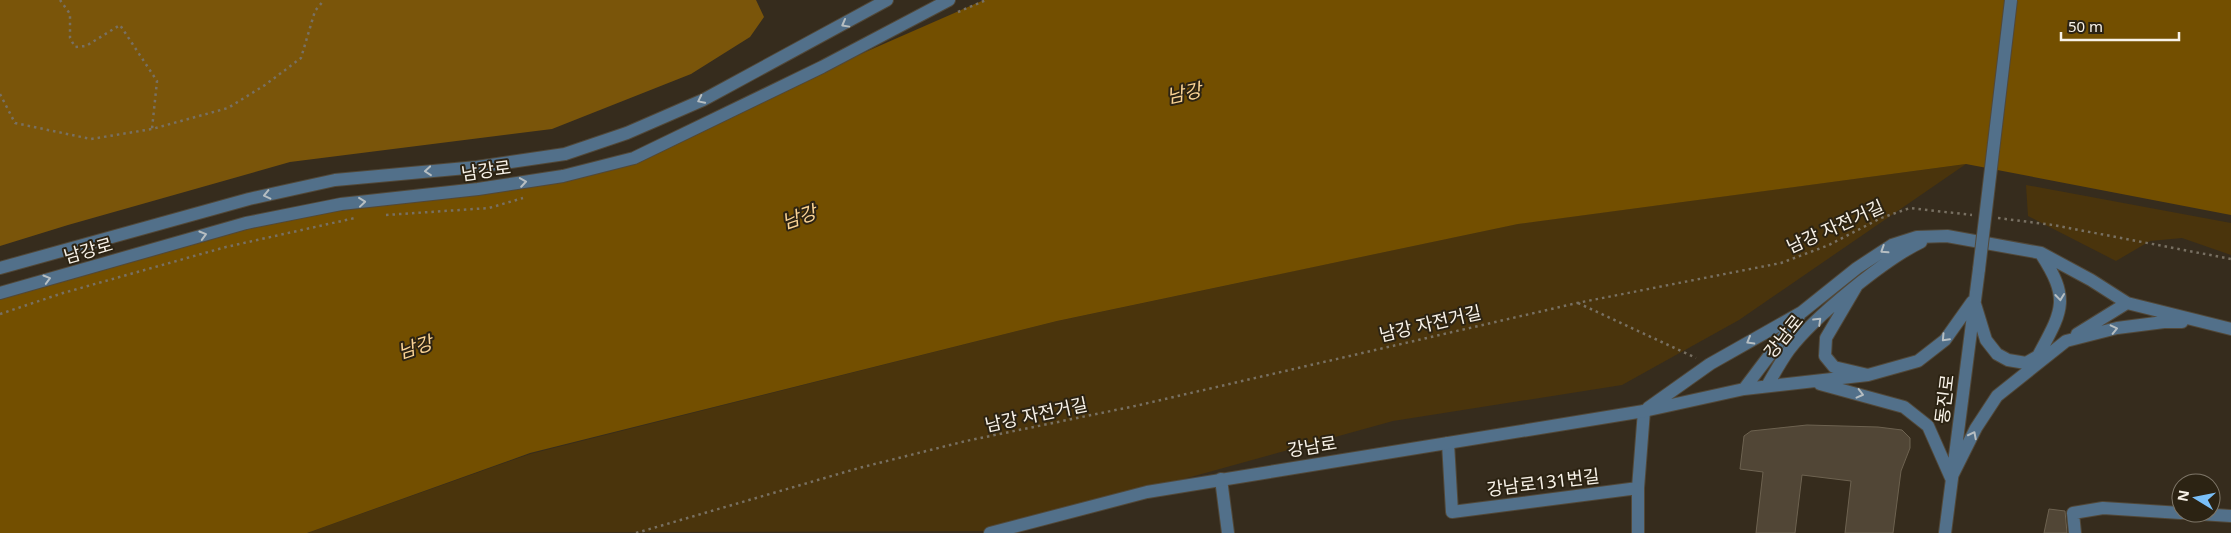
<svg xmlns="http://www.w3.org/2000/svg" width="2231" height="533" viewBox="0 0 2231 533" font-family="'Noto Sans','Noto Sans KR',sans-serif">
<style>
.green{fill:#4a340c}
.forest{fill:#7a550a}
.water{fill:#734f00}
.building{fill:#514636;stroke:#6d6250}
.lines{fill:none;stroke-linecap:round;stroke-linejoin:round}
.minor-casing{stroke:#514839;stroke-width:14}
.tertiary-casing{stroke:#514839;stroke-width:14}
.path{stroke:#787062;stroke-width:2.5;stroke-dasharray:2.5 4;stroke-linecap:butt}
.minor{stroke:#52708a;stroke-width:12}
.tertiary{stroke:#52708a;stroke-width:12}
.tertiary-bridge-casing{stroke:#514839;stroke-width:14;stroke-linecap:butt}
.tertiary-bridge{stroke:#52708a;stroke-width:12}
.oneway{stroke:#b6bec2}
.labels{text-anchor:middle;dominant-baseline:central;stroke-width:4;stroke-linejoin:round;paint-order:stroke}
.street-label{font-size:18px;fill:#f8f2e8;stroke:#2c2313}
.water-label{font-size:19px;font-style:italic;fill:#fad395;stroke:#2c2313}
</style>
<rect width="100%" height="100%" fill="#362c1d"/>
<!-- green -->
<path class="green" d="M1966,164L1739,320L1622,385L1393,421L996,531L307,533L530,454L1057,321L1517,224Z
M2026,185L2231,223V255L2182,238L2150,241L2116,261L2028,216Z"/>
<!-- forest -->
<path class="forest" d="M0,0H756L764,17L750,37L691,74L552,129L290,162L68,225L0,246Z"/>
<!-- water -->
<path class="water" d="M984,0H2231V215L1966,164L1518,224L1057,321L530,453L307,533H0V294L57,276L390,193L603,167Z"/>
<!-- building -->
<path class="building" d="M1807,425L1878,427L1902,430L1910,438V448L1901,471L1893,533H1845L1851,481L1802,475L1795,533H1756L1763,472L1740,469L1744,436L1751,431Z
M2049,509L2065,511L2067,533H2044Z"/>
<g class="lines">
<!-- minor casing -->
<g class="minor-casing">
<path id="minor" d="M1448,443L1452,512L1638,488
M1221,479L1228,533
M2185,513L2231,516
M1638,533V488L1644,411
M2075,533L2073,513L2103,508L2181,513"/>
</g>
<!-- tertiary casing -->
<g class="tertiary-casing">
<path id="tertiary" d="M0,268L249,199L335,180L477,167L565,154L627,133L703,100L887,0
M1856,287L1826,338L1825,356L1834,367L1868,375L1918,361L1945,340L1972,302
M0,293L246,223L341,204L478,189L563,176L634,158L822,67L949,0
M1975,304L1986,340L1997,354L2008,360L2026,363L2040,355
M2077,334L2127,303
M2038,356C2062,311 2071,300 2041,254
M1820,384L1904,407L1928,426L1951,478
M1767,386C1774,374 1781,361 1789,350C1814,317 1884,260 1921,242
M1744,389L1799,316
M1648,408L1710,364L1802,312L1857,268L1892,245L1917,237L1947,236L2041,253L2091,280L2127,303L2231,329
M1951,478L1976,428L1997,396L2066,341L2117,328L2164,322H2182
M990,533L1147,492L1644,411L1744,389L1868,375
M1945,533L1979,269"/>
</g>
<!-- path -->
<path class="path" d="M60,0L70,14V38L75,47L86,46L120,25L157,81L152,129
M958,12L986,0
M0,94L15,123L91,139L152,129L228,108L265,85L301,58L315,11L324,0
M386,215L489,208L523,198
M1998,218L2053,225L2231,259
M1578,303L1696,358
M0,314L63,293L226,247L355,218
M636,533L859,468L966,441L1135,406L1577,303L1781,263L1829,245L1881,218L1910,208L1972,215"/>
<!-- minor -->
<use href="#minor" class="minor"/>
<!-- tertiary -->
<use href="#tertiary" class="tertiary"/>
<!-- tertiary-bridge casing -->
<g class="tertiary-bridge-casing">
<path id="tertiary-bridge" d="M1979,269L2011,0"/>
</g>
<!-- tertiary-bridge -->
<use href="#tertiary-bridge" class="tertiary-bridge"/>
</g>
<!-- one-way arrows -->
<defs><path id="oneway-chevron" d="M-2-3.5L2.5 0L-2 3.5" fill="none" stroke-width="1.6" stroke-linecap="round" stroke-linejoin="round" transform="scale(1.25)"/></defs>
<g class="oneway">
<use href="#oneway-chevron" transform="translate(845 24) rotate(151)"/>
<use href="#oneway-chevron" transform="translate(701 100) rotate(154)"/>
<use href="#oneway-chevron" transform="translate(428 171) rotate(175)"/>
<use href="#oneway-chevron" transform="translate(523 182) rotate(-9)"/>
<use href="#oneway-chevron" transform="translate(267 195) rotate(167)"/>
<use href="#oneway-chevron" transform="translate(362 202) rotate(-6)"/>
<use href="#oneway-chevron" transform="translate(203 235) rotate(-16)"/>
<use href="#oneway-chevron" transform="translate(1884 250) rotate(147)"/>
<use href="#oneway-chevron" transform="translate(47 279) rotate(-16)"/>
<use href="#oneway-chevron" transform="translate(2060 297) rotate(84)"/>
<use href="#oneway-chevron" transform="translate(1818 321) rotate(-44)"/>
<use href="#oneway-chevron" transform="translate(2114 329) rotate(-13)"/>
<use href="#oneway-chevron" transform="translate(1945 338) rotate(133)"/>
<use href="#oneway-chevron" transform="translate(1750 341) rotate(150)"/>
<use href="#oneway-chevron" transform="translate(1860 394) rotate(14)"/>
<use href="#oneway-chevron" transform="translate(1973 435) rotate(-63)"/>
</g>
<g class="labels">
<!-- street labels -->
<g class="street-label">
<text transform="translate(486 170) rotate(-8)">남강로</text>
<text transform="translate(1835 226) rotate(-24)">남강 자전거길</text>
<text transform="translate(88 250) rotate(-16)">남강로</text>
<text transform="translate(1430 323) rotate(-13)">남강 자전거길</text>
<text transform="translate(1783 336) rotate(-51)">강남로</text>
<text transform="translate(1944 399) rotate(-83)">동진로</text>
<text transform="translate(1036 414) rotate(-12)">남강 자전거길</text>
<text transform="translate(1312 446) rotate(-9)">강남로</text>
<text transform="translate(1543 482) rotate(-7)">강남로131번길</text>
</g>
<!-- water labels -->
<g class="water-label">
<text transform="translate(1184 93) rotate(-12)">남강</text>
<text transform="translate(799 217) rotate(-19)">남강</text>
<text transform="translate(415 347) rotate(-18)">남강</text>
</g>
</g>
<!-- north arrow -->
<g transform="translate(2196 498) rotate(280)"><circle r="24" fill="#2c2313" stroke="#7e7668"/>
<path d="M0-4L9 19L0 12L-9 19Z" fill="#7abff8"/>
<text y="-8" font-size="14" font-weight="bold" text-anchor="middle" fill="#f8f2e8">N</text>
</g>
<!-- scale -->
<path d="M2061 32v8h118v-8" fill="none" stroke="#f8f2e8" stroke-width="2.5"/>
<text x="2068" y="32" font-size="15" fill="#f8f2e8" stroke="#2c2313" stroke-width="4" paint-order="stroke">50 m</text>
</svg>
